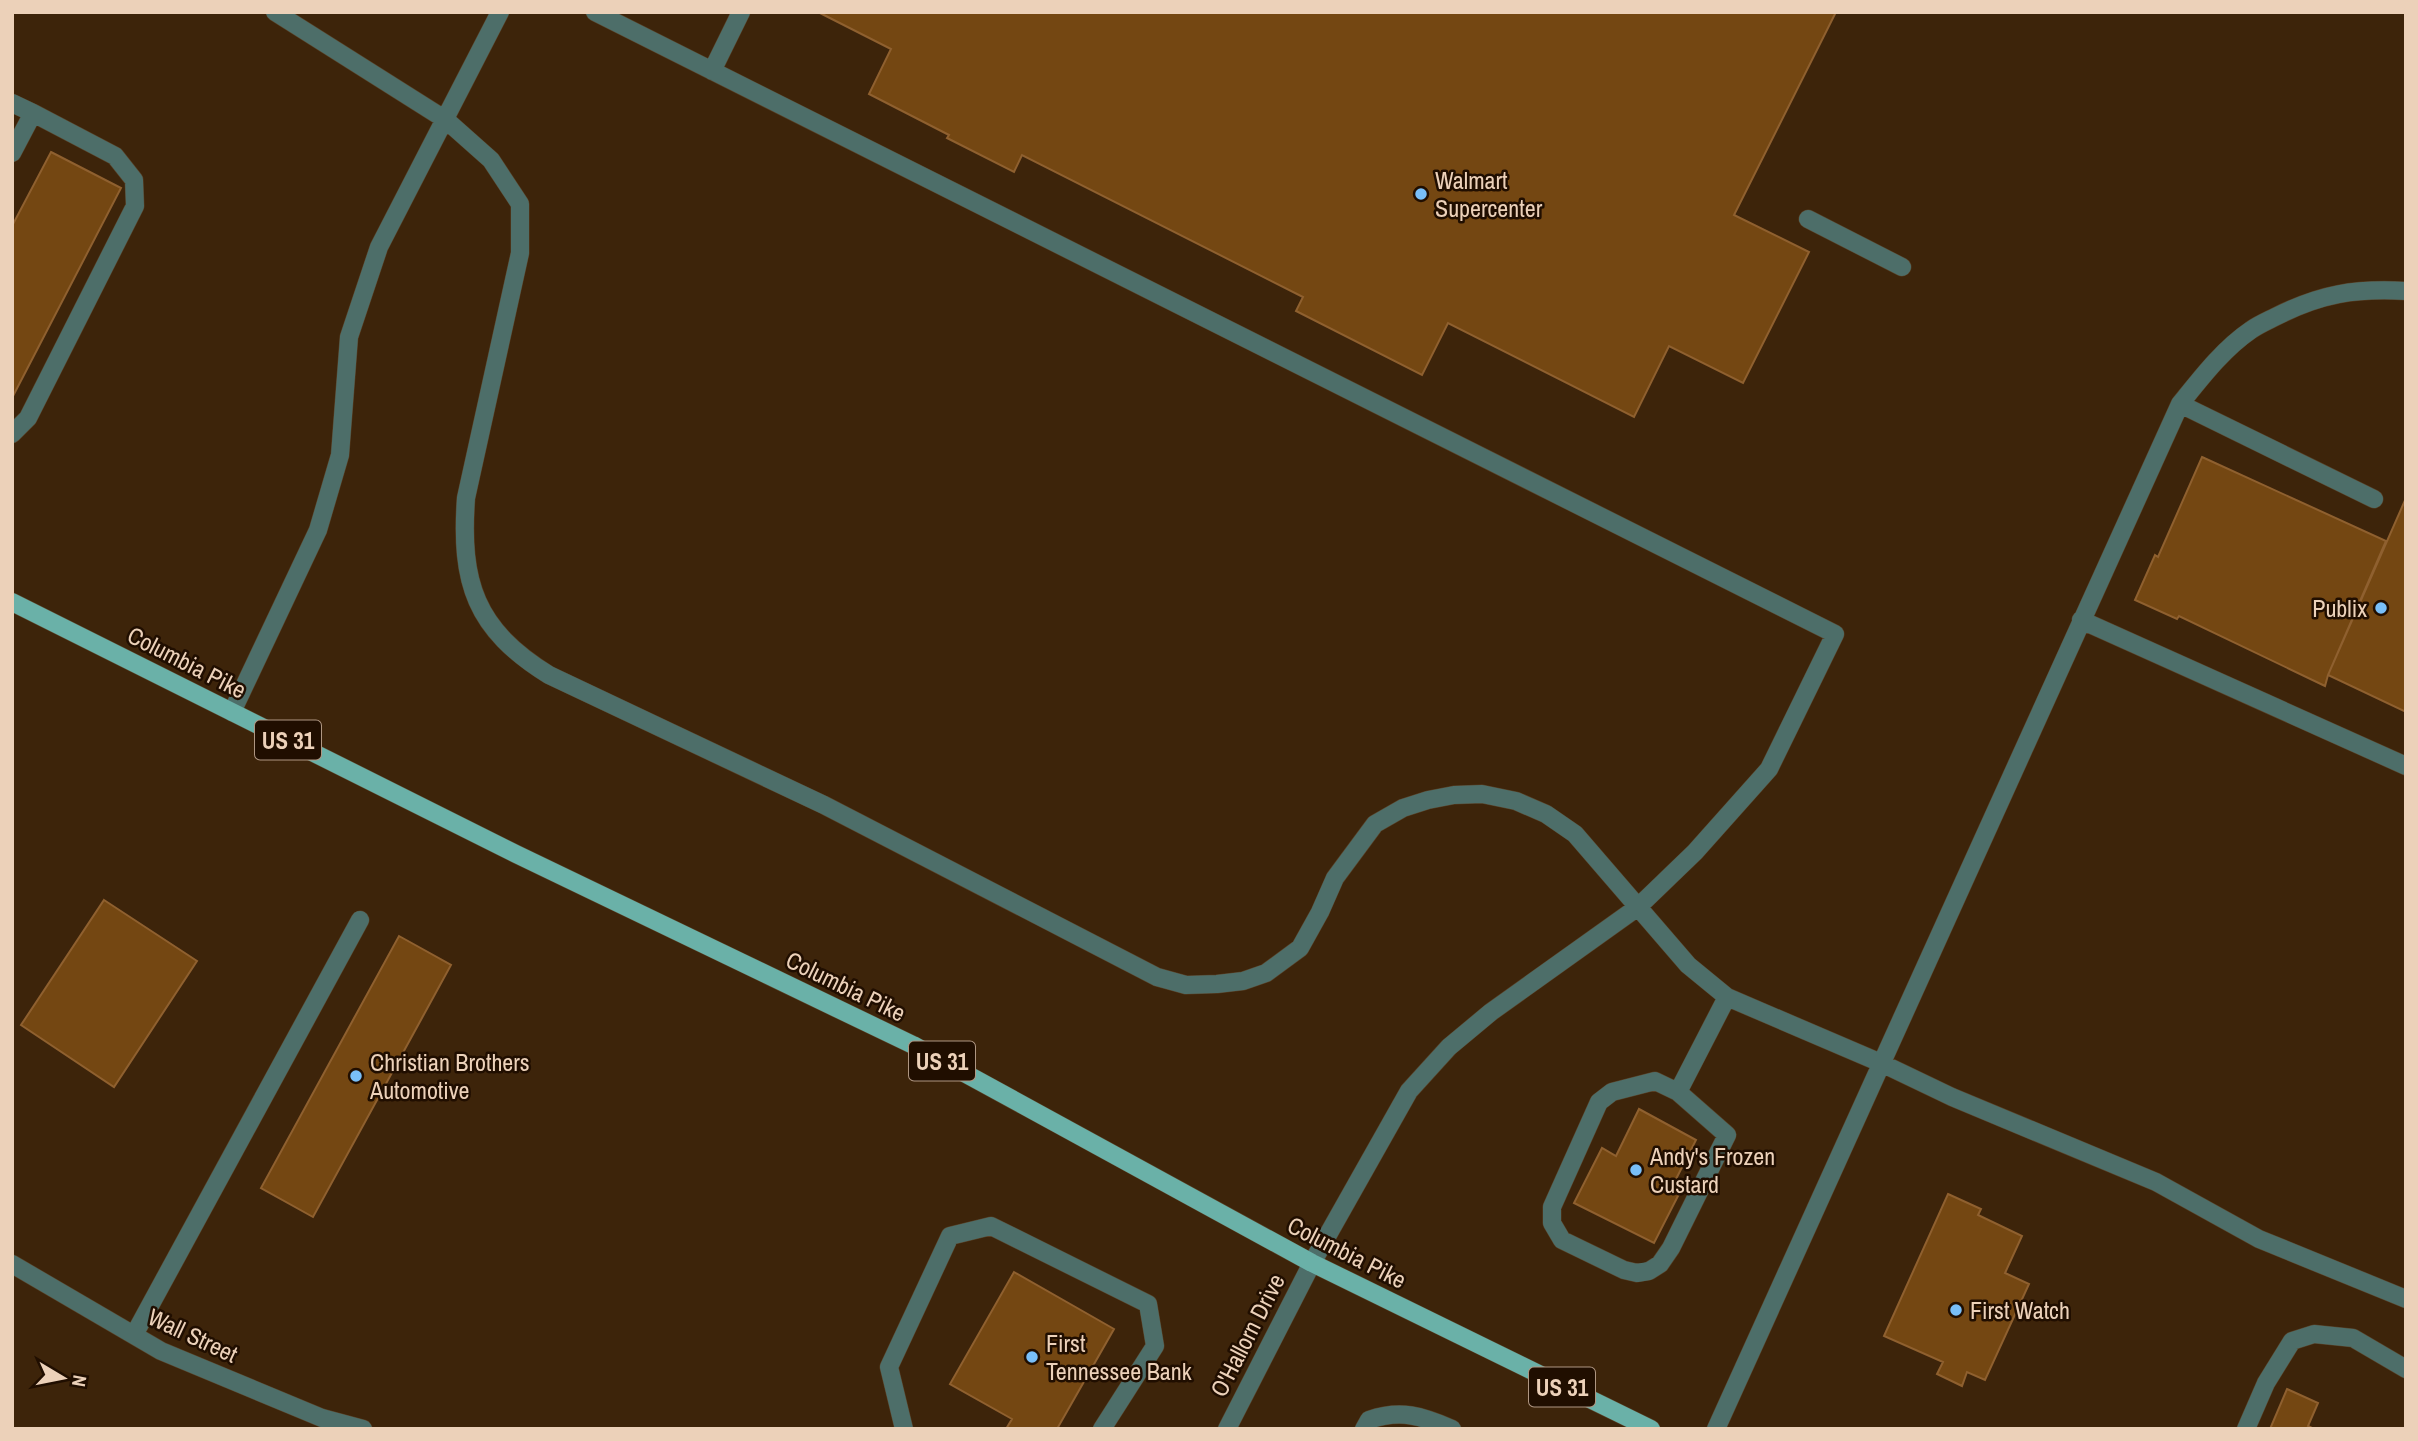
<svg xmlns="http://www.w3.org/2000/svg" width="2418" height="1441" viewBox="0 0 2418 1441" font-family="'Archivo Narrow',sans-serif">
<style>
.building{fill:#744712;stroke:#8f602f;stroke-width:2}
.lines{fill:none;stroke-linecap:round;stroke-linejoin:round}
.minor-casing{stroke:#594026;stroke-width:19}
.major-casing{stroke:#594026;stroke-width:19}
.minor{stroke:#4d6e69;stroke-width:18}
.major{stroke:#6ab1a8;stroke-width:18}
.poi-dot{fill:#79bff8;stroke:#200e00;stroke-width:2.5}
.labels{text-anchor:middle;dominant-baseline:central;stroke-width:5;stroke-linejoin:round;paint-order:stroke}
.shield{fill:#200e00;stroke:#af9682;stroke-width:2}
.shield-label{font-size:23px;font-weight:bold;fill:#ecd1b9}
.poi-label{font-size:24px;fill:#ecd1b9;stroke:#200e00;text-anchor:start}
.street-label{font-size:24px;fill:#ecd1b9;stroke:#200e00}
</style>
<rect width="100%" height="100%" fill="#3d240a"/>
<!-- building -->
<path class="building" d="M818,12H1836L1734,215L1809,252L1743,383L1669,346L1634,417L1448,323L1422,375L1296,311L1303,297L1022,155L1014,172L947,138L949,135L869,94L891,49Z
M51,152L121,188L12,398V226Z
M2202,457L2386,541L2328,675L2325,686L2179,616L2177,619L2135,600L2155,555L2158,557Z
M2406,498V712L2328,675Z
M104,900L197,961L114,1087L21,1025Z
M399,936L451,965L313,1217L261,1188Z
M1639,1109L1696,1140L1674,1183L1682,1188L1654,1243L1574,1203L1602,1148L1616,1156Z
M1948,1194L1981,1209L1978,1215L2022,1236L2005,1273L2029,1284L1985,1380L1967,1372L1962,1386L1937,1374L1943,1362L1884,1336Z
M1014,1272L1114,1329L1057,1429H1006L1012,1419L950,1384Z
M1014,1272L1114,1329L1057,1429H1006L1012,1419L950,1384Z
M2287,1389L2318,1403L2308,1426L2314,1429H2270Z"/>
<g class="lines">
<!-- minor casing -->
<g class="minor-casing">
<path id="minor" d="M275,12L446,120L491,160L520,204V253L466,498C460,583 475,629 549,675L824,805L1157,977L1186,985L1217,984L1243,981L1266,973L1300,948L1320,912L1335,878L1375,824L1403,808L1428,800L1454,795L1482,794L1516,801L1546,814L1575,834L1688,965L1727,997L1881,1063L1952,1097L2156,1182L2259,1239L2406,1299
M595,12L1835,634L1769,769L1695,852L1638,907L1491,1012L1449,1047L1409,1091L1312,1263L1227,1429
M712,71L741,12
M12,103L33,113L12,153
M1808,219L1902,267
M2180,404L2374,499
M12,434L28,418L135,206L134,180L115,156L33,113
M2081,620L2406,766
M232,712L318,530L340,455L349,337L379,247L500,12
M1655,1081L1678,1092L1727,1135L1671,1248L1660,1264L1649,1271L1637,1273L1624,1270L1562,1240L1552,1223V1207L1599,1102L1612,1092Z
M1678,1092L1727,997
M12,1264L161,1351L322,1418L363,1429
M134,1335L360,920
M904,1429L889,1367L950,1236L991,1226L1148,1304L1155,1346L1102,1429
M1364,1429L1369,1420C1401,1409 1422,1416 1452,1429
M1716,1429L2180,404C2201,378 2223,349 2251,330C2258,325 2267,321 2275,317C2320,294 2355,288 2406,291
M2246,1429L2266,1383L2292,1341L2314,1334L2353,1338L2406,1369"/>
</g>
<!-- major casing -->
<g class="major-casing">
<path id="major" d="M12,602L516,854L913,1045L1312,1263L1651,1429"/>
</g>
<!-- minor -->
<use href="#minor" class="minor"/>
<!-- major -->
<use href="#major" class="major"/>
</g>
<!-- markers -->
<g class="poi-dot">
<circle cx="1421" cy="194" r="7"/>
<circle cx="2381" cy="608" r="7"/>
<circle cx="356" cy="1076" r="7"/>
<circle cx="1636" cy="1170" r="7"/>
<circle cx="1956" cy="1310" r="7"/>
<circle cx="1032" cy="1357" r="7"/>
</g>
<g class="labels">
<!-- shield labels -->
<g class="shield">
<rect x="255" y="720.5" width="66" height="39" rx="5"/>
<rect x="909" y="1041.5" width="66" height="39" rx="5"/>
<rect x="1529" y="1367.5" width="66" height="39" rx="5"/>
</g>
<g class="shield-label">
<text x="288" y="740">US 31</text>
<text x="942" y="1061">US 31</text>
<text x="1562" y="1387">US 31</text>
</g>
<!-- poi labels -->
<g class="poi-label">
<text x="1435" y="180">Walmart<tspan x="1435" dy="28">Supercenter</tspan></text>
<text x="2367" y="608" text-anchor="end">Publix</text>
<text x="370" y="1062">Christian Brothers<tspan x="370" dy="28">Automotive</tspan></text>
<text x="1650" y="1156">Andy's Frozen<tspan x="1650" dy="28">Custard</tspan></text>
<text x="1970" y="1310">First Watch</text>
<text x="1046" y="1343">First<tspan x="1046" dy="28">Tennessee Bank</tspan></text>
</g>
<!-- street labels -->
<g class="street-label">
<text transform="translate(187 662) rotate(27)">Columbia Pike</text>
<text transform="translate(846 986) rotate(26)">Columbia Pike</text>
<text transform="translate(1347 1252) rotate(27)">Columbia Pike</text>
<text transform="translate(193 1335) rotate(25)">Wall Street</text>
<text transform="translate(1247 1335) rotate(-63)">O'Hallorn Drive</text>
</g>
</g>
<!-- border -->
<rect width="2418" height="1441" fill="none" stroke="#ecd1b9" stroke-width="28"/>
<!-- north arrow -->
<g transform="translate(63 1378) rotate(100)" stroke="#200e00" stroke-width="5" paint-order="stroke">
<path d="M0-5L12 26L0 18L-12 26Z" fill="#ecd1b9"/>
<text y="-10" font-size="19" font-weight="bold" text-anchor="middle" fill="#ecd1b9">N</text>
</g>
</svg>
